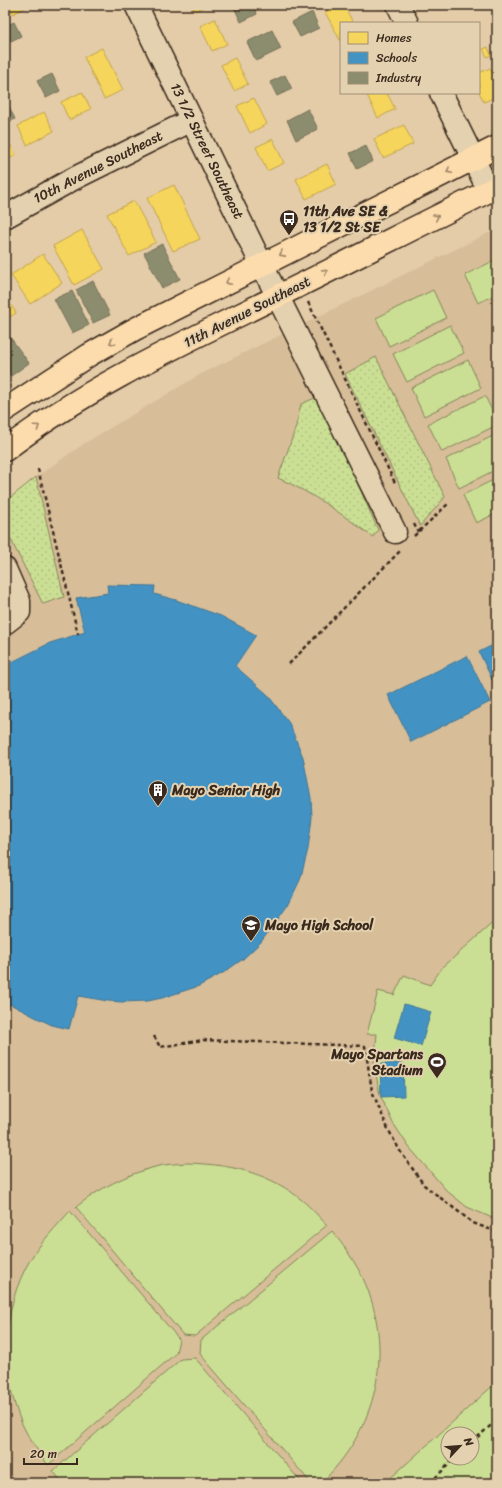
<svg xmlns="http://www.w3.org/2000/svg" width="502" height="1488" viewBox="0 0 502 1488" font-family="Sriracha,sans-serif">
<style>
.built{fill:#d7bd98}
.grass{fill:url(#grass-dots);stroke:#838459}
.park{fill:#cbdf94;stroke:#838459;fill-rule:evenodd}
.homes{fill:#f6d55c;stroke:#bea249}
.schools{fill:#4393c3;stroke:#417492}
.industry{fill:#8c8c6e;stroke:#746f56}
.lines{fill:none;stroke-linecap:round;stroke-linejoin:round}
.minor-casing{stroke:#3b2a1e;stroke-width:25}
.major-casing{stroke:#3b2a1e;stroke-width:25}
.path{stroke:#3b2a1e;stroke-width:2.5;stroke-dasharray:4 3;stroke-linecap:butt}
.minor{stroke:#e4d1af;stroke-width:22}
.major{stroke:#fcdcac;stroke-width:22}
.oneway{stroke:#9c8365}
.labels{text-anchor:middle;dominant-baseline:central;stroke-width:4;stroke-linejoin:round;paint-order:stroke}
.street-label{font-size:14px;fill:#3b2a1e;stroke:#e4d1af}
.poi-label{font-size:14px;font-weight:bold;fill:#3b2a1e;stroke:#e4d1af;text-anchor:start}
</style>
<defs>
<pattern id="grass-dots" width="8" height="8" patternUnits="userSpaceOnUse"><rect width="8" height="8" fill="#cbdf94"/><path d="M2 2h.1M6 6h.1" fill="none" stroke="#afc07f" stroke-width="1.8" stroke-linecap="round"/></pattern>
</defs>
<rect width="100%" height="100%" fill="#e4cca8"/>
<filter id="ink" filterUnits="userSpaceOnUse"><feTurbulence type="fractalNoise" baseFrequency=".025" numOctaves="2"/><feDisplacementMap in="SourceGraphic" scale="8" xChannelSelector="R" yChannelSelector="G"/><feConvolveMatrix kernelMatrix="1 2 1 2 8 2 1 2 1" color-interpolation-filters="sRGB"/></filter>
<g filter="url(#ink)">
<!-- built -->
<path class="built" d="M497,229V1382L385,1483H5V502L36,477L85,443L201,374Z"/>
<!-- grass -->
<path class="grass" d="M376,357L445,497L420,526L345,374Z
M315,398L325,409L378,530L373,537C343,515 313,493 278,478L295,430L301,404Z
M36,477L64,597L43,604L5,528V502Z"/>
<!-- park -->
<path class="park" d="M497,259V294L478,303L465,275Z
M433,290L446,318L389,346L376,318Z
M450,325L464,353L407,382L393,354Z
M468,360L481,388L424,416L411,388Z
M485,396L497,421V425L442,452L428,424Z
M497,434V469L459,488L446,459Z
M497,478V513L476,523L463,495Z
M497,919V1220L467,1207L447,1191L409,1147L393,1123L380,1095L374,1064L377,1034H367L378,991L394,995L404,975L430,985L442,968Z
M186,1163C226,1164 265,1171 298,1197C309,1205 318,1216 327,1225L195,1336L183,1335L76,1207C100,1188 125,1175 155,1167C165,1164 176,1164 186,1163Z
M70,1211L179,1339L176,1353L48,1465C39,1452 29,1439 22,1424C0,1372 1,1310 30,1260C41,1242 56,1227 70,1211Z
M332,1231C347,1250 361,1270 369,1293C393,1362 373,1433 321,1483H311L200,1354L201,1340Z
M195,1358L302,1483H63L53,1471L181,1359Z
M497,1382V1483H385ZM448,1434H472V1458H448Z"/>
<!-- homes -->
<path class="homes" d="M9,5H30L13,14Z
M192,5H208L195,11Z
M339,5H344L353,23H341V40H340L325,12Z
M215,19L227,44L212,51L200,26Z
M488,47L491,55L487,57L483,49Z
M102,48L123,90L104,99L84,57Z
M235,58L248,84L234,91L221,65Z
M490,68L497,82V96L484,102L479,92V73Z
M82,92L91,109L69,120L61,102Z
M366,93H387L395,109L378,118Z
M254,98L267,124L250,133L237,106Z
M44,112L54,131L27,145L18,126Z
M404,125L413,144L383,158L374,139Z
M6,137L16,155L5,161V138Z
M273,139L284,163L267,171L256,147Z
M327,164L336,184L306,199L296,179Z
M174,185L200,239L173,251L147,198Z
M134,201L156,242L129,256L107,214Z
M82,230L104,269L74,285L53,246Z
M43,254L62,283L30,304L11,275Z
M5,296L16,313L5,320Z"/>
<!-- schools -->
<path class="schools" d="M107,585L155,586L154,594L176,600L221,616L256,635L235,666L267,694L289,723L303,757L311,798L312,817L308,849L304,865L300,880L288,905L261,942L243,959L223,973L199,986L162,998L148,1001L122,1002L108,1001L78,996L69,1029L52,1025L37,1018L10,1004L5,1012V658L7,656L12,662L50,643L85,632L76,598L108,593Z
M497,643V690L479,652Z
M467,656L490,702L411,742L388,695Z
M404,1004L431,1012L421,1046L394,1038Z
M403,1063L404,1096L381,1097L380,1064Z"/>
<!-- industry -->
<path class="industry" d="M233,5H253L257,14L241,22Z
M312,12L319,28L300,37L292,22Z
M14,22L21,36L11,41L5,26Z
M272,30L281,49L256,61L247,42Z
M52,74L60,91L46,98L37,81Z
M285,75L292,89L277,96L270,82Z
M6,101L15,119L5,124V102Z
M308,109L318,129L296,140L287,120Z
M366,146L373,161L357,169L350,153Z
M162,244L180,279L162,288L144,253Z
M93,281L110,315L93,323L76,290Z
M72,291L89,325L72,333L54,299Z
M7,333L29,363L11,376L5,369V334Z"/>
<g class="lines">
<!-- minor casing -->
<g class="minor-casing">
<path id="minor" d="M136,5L254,249L395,532
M398,5L407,23
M441,93L489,191
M5,217L73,179L192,120
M5,569L19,601V612L5,623"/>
</g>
<!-- major casing -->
<g class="major-casing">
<path id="major" d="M5,410L89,355L135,329L497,147
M5,450C86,388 179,345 270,300C346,263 421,224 497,187"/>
</g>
<!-- path -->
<path class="path" d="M308,302L396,485
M38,469L78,634
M414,524L418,532
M414,536L449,503
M289,664L400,551
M154,1036L160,1047L203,1040L365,1046L372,1091L388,1129L400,1151L424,1185L473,1223L497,1232
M472,1442L497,1420
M430,1483L455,1458"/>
<!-- minor -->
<use href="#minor" class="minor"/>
<!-- major -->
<use href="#major" class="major"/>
</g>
<!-- one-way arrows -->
<defs><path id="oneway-chevron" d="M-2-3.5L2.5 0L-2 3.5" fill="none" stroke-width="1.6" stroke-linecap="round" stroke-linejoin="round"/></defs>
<g class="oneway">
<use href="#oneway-chevron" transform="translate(449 171) rotate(153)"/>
<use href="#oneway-chevron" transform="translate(436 217) rotate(-26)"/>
<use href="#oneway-chevron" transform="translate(282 254) rotate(152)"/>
<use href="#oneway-chevron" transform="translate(325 272) rotate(-27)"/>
<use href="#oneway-chevron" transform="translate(228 282) rotate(154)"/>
<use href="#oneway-chevron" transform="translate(112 342) rotate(151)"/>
<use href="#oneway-chevron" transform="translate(37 427) rotate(-35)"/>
</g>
</g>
<!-- icons -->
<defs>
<g id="bus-pin" transform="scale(1)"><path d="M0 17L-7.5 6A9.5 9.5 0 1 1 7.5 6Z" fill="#3b2a1e" stroke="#e4d1af"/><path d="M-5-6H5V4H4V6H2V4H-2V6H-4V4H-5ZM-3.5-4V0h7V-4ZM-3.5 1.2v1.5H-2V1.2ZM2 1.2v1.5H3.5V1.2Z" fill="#fff"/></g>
<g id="building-pin" transform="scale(1)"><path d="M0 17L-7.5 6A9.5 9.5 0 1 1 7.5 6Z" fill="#3b2a1e" stroke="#e4d1af"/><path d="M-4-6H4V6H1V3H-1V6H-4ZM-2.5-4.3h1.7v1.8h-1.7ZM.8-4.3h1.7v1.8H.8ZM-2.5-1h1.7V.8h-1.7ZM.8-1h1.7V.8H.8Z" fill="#fff"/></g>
<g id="school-pin" transform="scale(1)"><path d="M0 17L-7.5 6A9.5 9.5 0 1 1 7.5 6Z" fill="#3b2a1e" stroke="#e4d1af"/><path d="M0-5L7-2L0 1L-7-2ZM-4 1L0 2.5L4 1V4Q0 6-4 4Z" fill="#fff"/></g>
<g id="stadium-pin" transform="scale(1)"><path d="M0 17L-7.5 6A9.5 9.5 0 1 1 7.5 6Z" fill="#3b2a1e" stroke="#e4d1af"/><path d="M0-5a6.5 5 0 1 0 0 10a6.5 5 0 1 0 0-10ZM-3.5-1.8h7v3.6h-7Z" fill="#fff"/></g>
</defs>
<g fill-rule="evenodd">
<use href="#bus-pin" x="289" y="219"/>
<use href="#building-pin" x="158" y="790"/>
<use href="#school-pin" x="251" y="925"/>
<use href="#stadium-pin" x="437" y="1062"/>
</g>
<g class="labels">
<!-- street labels -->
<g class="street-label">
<text transform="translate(207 151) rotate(64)">13 1/2 Street Southeast</text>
<text transform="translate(98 167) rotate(-27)">10th Avenue Southeast</text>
<text transform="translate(247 312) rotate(-27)">11th Avenue Southeast</text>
</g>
<!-- poi labels -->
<g class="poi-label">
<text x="303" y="211">11th Ave SE &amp;<tspan x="303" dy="16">13 1/2 St SE</tspan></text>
<text x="172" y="790">Mayo Senior High</text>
<text x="265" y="925">Mayo High School</text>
<text x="423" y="1054" text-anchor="end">Mayo Spartans<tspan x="423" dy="16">Stadium</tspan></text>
</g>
</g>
<!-- margin -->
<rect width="502" height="1488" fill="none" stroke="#e4d1af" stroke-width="20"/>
<rect x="10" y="10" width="482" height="1468" fill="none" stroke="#3b2a1e" stroke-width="1.5" filter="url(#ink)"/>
<!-- legend -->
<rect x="340" y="22" width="140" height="72" fill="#e4d1af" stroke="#a08e75"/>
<rect x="348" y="32" width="20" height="12" fill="#f6d55c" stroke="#a08e75"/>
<text x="376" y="42" font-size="12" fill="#3b2a1e">Homes</text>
<rect x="348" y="52" width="20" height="12" fill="#4393c3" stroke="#a08e75"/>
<text x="376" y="62" font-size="12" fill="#3b2a1e">Schools</text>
<rect x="348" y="72" width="20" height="12" fill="#8c8c6e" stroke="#a08e75"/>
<text x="376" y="82" font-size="12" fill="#3b2a1e">Industry</text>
<!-- north arrow -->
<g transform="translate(460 1446) rotate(64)"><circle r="19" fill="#e4d1af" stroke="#a08e75"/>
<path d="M0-3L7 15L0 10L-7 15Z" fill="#3b2a1e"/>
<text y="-6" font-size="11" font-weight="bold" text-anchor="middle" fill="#3b2a1e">N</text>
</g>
<!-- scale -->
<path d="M24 1458v6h53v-6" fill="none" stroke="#3b2a1e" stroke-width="2"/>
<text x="30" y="1458" font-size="12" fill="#3b2a1e" stroke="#e4d1af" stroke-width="3" paint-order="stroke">20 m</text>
</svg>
